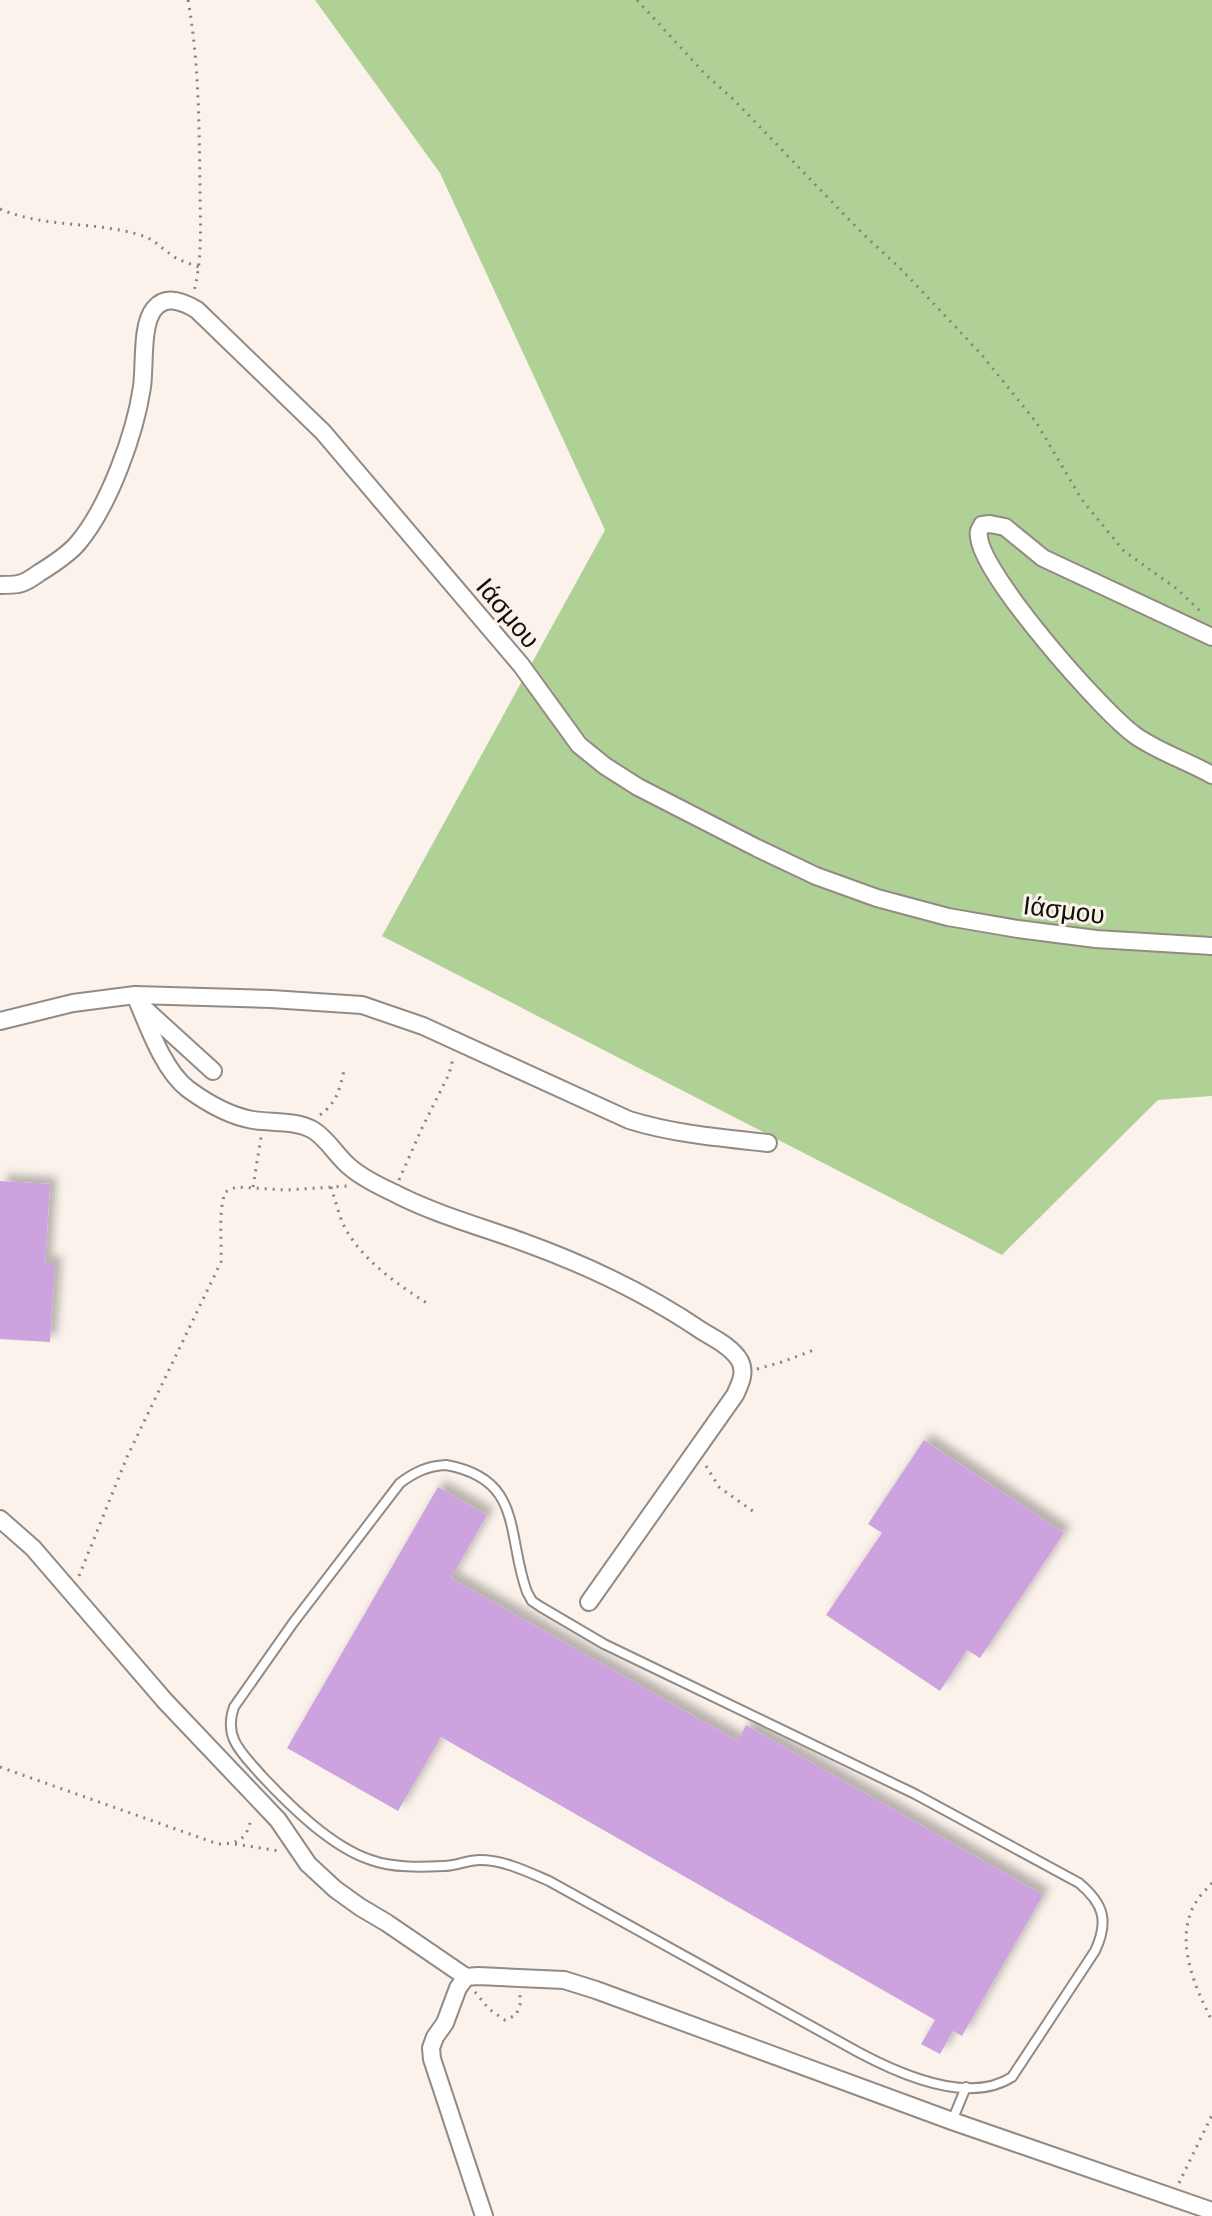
<svg xmlns="http://www.w3.org/2000/svg" width="1212" height="2216" viewBox="0 0 1212 2216" font-family="'DM Sans',sans-serif">
<style>
.green{fill:#b0d195}
.building{fill:#cca3df;filter:url(#shadow)}
.lines{fill:none;stroke-linecap:round;stroke-linejoin:round}
.service-casing{stroke:#938a83;stroke-width:12}
.minor-casing{stroke:#938a83;stroke-width:20}
.path{stroke:#88827d;stroke-width:3;stroke-dasharray:2 6;stroke-linecap:butt}
.service{stroke:#fff;stroke-width:8}
.minor{stroke:#fff;stroke-width:16}
.labels{text-anchor:middle;dominant-baseline:central;stroke-width:6;stroke-linejoin:round;paint-order:stroke}
.street-label{font-size:26px;fill:#110e0c;stroke:#fbf2eb}
</style>
<defs>
<filter id="shadow"><feDropShadow dx="7" dy="-7" stdDeviation="4" flood-color="#0004"/></filter>
</defs>
<rect width="100%" height="100%" fill="#fbf2eb"/>
<!-- green -->
<path class="green" d="M315,0H1212V1096L1158,1100L1002,1255L382,936L605,530L440,173Z"/>
<!-- building -->
<path class="building" d="M0,1181L50,1184L45,1263H55L50,1342L0,1339Z
M924,1440L1064,1533L980,1658L967,1650L940,1691L826,1615L882,1533L868,1524Z
M438,1487L487,1515L451,1578L738,1741L746,1725L1043,1895L962,2036L953,2031L940,2054L921,2044L935,2020L441,1737L398,1811L287,1748Z"/>
<g class="lines">
<!-- service casing -->
<g class="service-casing">
<path id="service" d="M446,1465C524,1479 506,1535 527,1592L532,1601L541,1607L604,1644L915,1794L1079,1883C1104,1904 1109,1921 1095,1951L1012,2077C969,2105 899,2074 858,2052L549,1881C528,1872 504,1860 480,1860C467,1860 456,1866 444,1866C421,1867 393,1868 371,1860C331,1847 289,1805 261,1775C242,1753 223,1738 234,1707L293,1623L400,1483C415,1472 427,1466 446,1465Z
M952,2121L966,2087"/>
</g>
<!-- minor casing -->
<g class="minor-casing">
<path id="minor" d="M0,585C6,585 12,585 18,584C26,583 33,577 39,573C52,565 68,555 78,543C109,506 135,434 142,387C145,366 141,325 154,309C166,294 184,302 197,310L323,432L521,665L579,745L605,766L638,787L757,848L816,876L877,898L948,917L1018,929L1096,939L1212,946
M1212,637L1043,558L1005,527L990,524L982,525C979,531 978,531 979,537C982,575 1102,712 1136,736C1159,752 1187,761 1212,775
M135,995C147,1023 163,1070 188,1089C207,1103 230,1116 253,1120C272,1123 296,1120 313,1130C328,1139 337,1157 351,1168C365,1180 382,1187 398,1195C438,1215 482,1227 523,1242C584,1264 649,1295 702,1331C715,1339 732,1347 740,1361C746,1373 740,1384 735,1395L589,1602
M146,1010L213,1071
M0,1021L73,1003L135,995L271,999L362,1005L423,1026L629,1120C674,1134 721,1138 768,1143
M0,1519L33,1548L165,1701L278,1820L308,1864L335,1889L360,1907L387,1923L466,1977
M484,2216L432,2059L431,2048L435,2037L445,2023L458,1988L466,1977L478,1976L564,1980L596,1990L952,2121L1212,2211"/>
</g>
<!-- path -->
<path class="path" d="M188,0C199,62 199,123 200,186C200,221 203,256 194,291
M637,0L705,74L733,99L862,233L902,270L981,354L1036,422L1082,500L1124,551L1177,589L1201,612
M0,209C44,228 94,221 140,235C155,239 163,250 176,258C183,262 191,264 199,267
M320,1115C337,1102 339,1091 344,1071
M399,1180L422,1128L449,1074L453,1059
M253,1187L261,1137
M331,1187C335,1199 338,1212 343,1224C360,1259 398,1285 430,1305
M757,1369L782,1362L814,1350
M706,1466L719,1487L754,1512
M79,1576L127,1457L221,1262C222,1238 218,1215 225,1192L236,1187L287,1190L348,1186
M0,1767L218,1844C239,1844 247,1839 251,1818
M235,1844L279,1851
M1212,1883C1207,1889 1200,1895 1196,1902C1173,1939 1195,1987 1212,2021
M475,1992L489,2009L505,2020L516,2015L520,2005V1993
M1179,2183L1212,2115"/>
<!-- service -->
<use href="#service" class="service"/>
<!-- minor -->
<use href="#minor" class="minor"/>
</g>
<g class="labels">
<!-- street labels -->
<g class="street-label">
<text transform="translate(508 613) rotate(50)">Ιάσμου</text>
<text transform="translate(1064 910) rotate(7)">Ιάσμου</text>
</g>
</g>
</svg>
